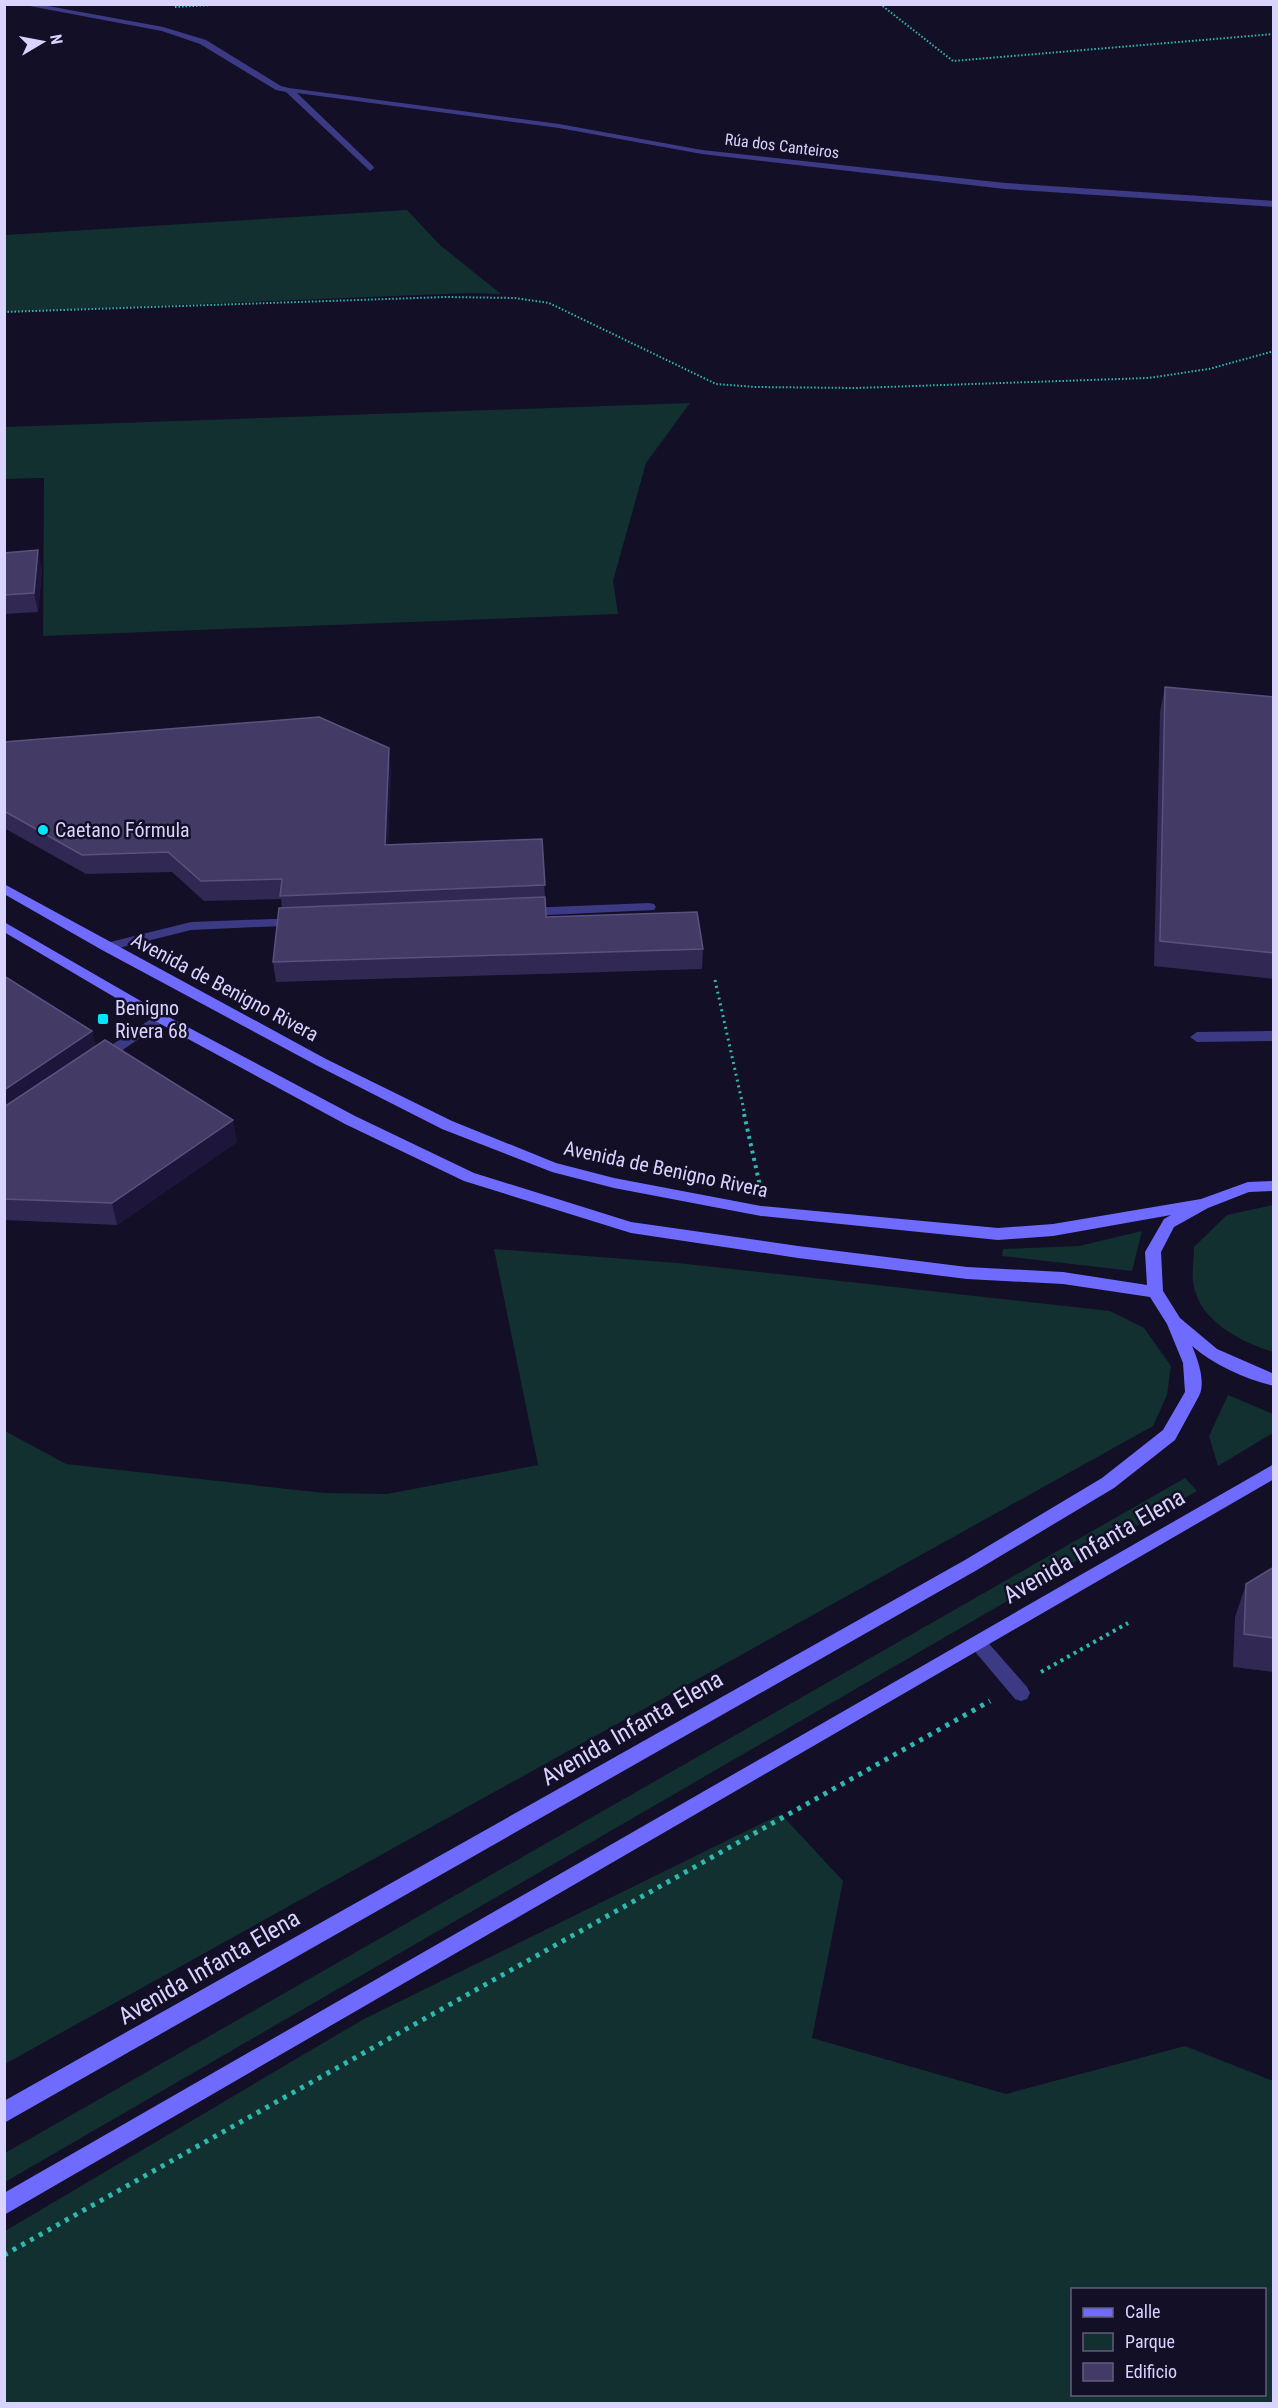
<svg xmlns="http://www.w3.org/2000/svg" width="1278" height="2408" viewBox="0 0 1278 2408" font-family="'Roboto Condensed',sans-serif">
<style>
.green{fill:#12302f;fill-rule:evenodd}
.lines{fill:none;stroke-linecap:round;stroke-linejoin:round}
.path-far3{stroke:#2fb8b0;stroke-width:2;stroke-dasharray:1.5 2;stroke-linecap:butt}
.path-far2{stroke:#2fb8b0;stroke-width:3;stroke-dasharray:2 4;stroke-linecap:butt}
.path-far1{stroke:#2fb8b0;stroke-width:4;stroke-dasharray:3 4.5;stroke-linecap:butt}
.path{stroke:#2fb8b0;stroke-width:5;stroke-dasharray:4 6;stroke-linecap:butt}
.lane{fill:#3d3a85;fill-rule:evenodd}
.street{fill:#3d3a85;fill-rule:evenodd}
.secondary{fill:#6f6bff;fill-rule:evenodd}
.wall{fill:#312854}
.shaded-wall{fill:#1d163a}
.building{fill:#433a66;stroke:#5a527e;stroke-width:1.5}
.poi-dot{fill:#00e5ff;stroke:#130f26;stroke-width:2}
.labels{text-anchor:middle;dominant-baseline:central;stroke-width:5;stroke-linejoin:round;paint-order:stroke}
.far-street-label{font-size:16px;fill:#d9d4ff;stroke:#130f26}
.poi-label{font-size:20px;fill:#d9d4ff;stroke:#130f26;text-anchor:start}
.street-label{font-size:20px;fill:#d9d4ff;stroke:#130f26}
.near-street-label{font-size:24px;fill:#d9d4ff;stroke:#130f26}
</style>
<rect width="100%" height="100%" fill="#130f26"/>
<!-- green -->
<path class="green" d="M407,210L440,245L501,294L468,293L5,312V235Z
M690,403L646,463L613,581L618,614L43,636L44,478L5,479V427Z
M1273,1205H1274L1273,1352C1244,1343 1207,1325 1196,1294C1190,1279 1194,1262 1194,1247L1227,1215Z
M1142,1231L1132,1271L1002,1256L1003,1249L1079,1246Z
M494,1249L678,1263L1110,1311L1144,1328L1171,1366L1167,1395L1153,1426L5,2064V1431L66,1464L324,1493L387,1494L538,1465Z
M1228,1395L1273,1414V1433L1218,1466L1209,1436Z
M1185,1478L1197,1491L5,2182V2153Z
M781,1814L843,1881L812,2038L1006,2094L1185,2046L1273,2081V2403H5V2231L362,2020ZM1072,2290H1264V2394H1072Z"/>
<g class="lines">
<!-- path-far3 -->
<path class="path-far3" d="M880,4L953,61L1274,34
M175,7L228,4
M4,312L446,297L515,298L549,303L716,384L756,387L856,388L1148,378L1209,369L1274,351"/>
<!-- path-far2 -->
<path class="path-far2" d="M715,980L745,1115"/>
<!-- path-far1 -->
<path class="path-far1" d="M744,1114L760,1186
M1041,1672L1128,1623"/>
<!-- path -->
<path class="path" d="M4,2255L990,1701"/>
<!-- lane -->
<path class="lane" d="M649,903L654,904L656,907L654,910L526,916L519,912L526,908Z
M298,918L303,919L305,922L303,925L191,930L107,951L100,947L102,944L191,922Z
M160,1013L167,1018L165,1021L105,1062H95L93,1059L95,1056Z
M1274,1031V1041L1197,1042L1190,1037L1197,1032Z
M978,1635L984,1638L1027,1687L1030,1693L1027,1699L1021,1701L1015,1699L972,1648L969,1643L972,1638Z"/>
<!-- street -->
<path class="street" d="M19,4H37L163,27L206,40L281,86L289,88L559,124L702,150L1005,183L1274,201V207L1005,189L702,154L559,128L297,93L373,166L374,168L370,171L286,92L276,90L200,44L162,31Z"/>
<!-- secondary -->
<path class="secondary" d="M4,884L326,1059L452,1121L556,1163L614,1178L761,1206L998,1228L1053,1224L1201,1199L1248,1182L1274,1181V1191L1249,1192L1208,1208L1174,1227L1161,1252L1163,1291L1180,1318L1217,1349L1274,1374V1386C1245,1379 1214,1365 1192,1346C1198,1360 1206,1382 1199,1396L1175,1440L1114,1488L977,1570L4,2123V2101L965,1560L1102,1478L1163,1430L1185,1392L1183,1363L1167,1324L1150,1297L1063,1284L967,1279L798,1258L631,1233L464,1181L345,1124L155,1021L4,932V922L165,1015L355,1116L474,1173L631,1222L798,1246L967,1267L1063,1272L1147,1285L1145,1252L1164,1219L1171,1215L1053,1236L998,1240L761,1216L614,1188L552,1172L442,1129L316,1065L102,950L4,894Z
M1274,1464V1479L4,2215V2193Z"/>
</g>
<!-- wall -->
<path class="wall" d="M4,553L42,569L38,612L4,614Z
M1165,687L1274,697V979L1154,966L1160,712Z
M4,742L391,768L388,844L542,839L546,917L703,949L702,969L276,982L273,962L282,908L281,899L204,901L172,872L86,874L4,828Z
M4,976L92,1031L95,1046L237,1142L117,1225L4,1220Z
M1274,1567V1672L1233,1667L1235,1617L1246,1584Z"/>
<!-- shaded-wall -->
<path class="shaded-wall" d="M38,550L42,569L38,612L34,593Z
M389,748L391,768L387,864L385,845Z
M92,1031L97,1053L4,1116V1090Z
M233,1120L237,1142L117,1225L112,1203Z"/>
<!-- building -->
<path class="building" d="M38,550L34,593L4,595V553Z
M1165,687L1274,697V953L1160,941Z
M319,717L389,748L385,845L542,839L545,885L280,896L282,879L201,881L168,852L82,855L4,811V742Z
M545,897L546,917L697,912L703,949L273,962L279,908Z
M4,976L92,1031L4,1090Z
M105,1040L233,1120L112,1203L4,1199V1107Z
M1274,1567V1638L1244,1634L1246,1584Z"/>
<!-- markers -->
<g class="poi-dot">
<circle cx="43" cy="830" r="6"/>
<rect x="97" y="1013" width="12" height="12" rx="3"/>
</g>
<g class="labels">
<!-- far-street labels -->
<g class="far-street-label">
<text transform="translate(782 146) rotate(7)">Rúa dos Canteiros</text>
</g>
<!-- poi labels -->
<g class="poi-label">
<text x="55" y="830">Caetano Fórmula</text>
<text x="115" y="1008">Benigno<tspan x="115" dy="23">Rivera 68</tspan></text>
</g>
<!-- street labels -->
<g class="street-label">
<text transform="translate(225 987) rotate(28)">Avenida de Benigno Rivera</text>
<text transform="translate(666 1169) rotate(12)">Avenida de Benigno Rivera</text>
</g>
<!-- near-street labels -->
<g class="near-street-label">
<text transform="translate(1094 1546) rotate(-30)">Avenida Infanta Elena</text>
<text transform="translate(632 1728) rotate(-30)">Avenida Infanta Elena</text>
<text transform="translate(209 1967) rotate(-30)">Avenida Infanta Elena</text>
</g>
</g>
<!-- border -->
<rect width="1278" height="2408" fill="none" stroke="#d9d4ff" stroke-width="12"/>
<!-- legend -->
<rect x="1071" y="2288" width="195" height="108" fill="#130f26" stroke="#625e7d" stroke-width="1.5"/>
<rect x="1083" y="2308" width="30" height="9" fill="#6f6bff" stroke="#625e7d" stroke-width="1.5"/>
<text x="1125" y="2318" font-size="18" fill="#d9d4ff">Calle</text>
<rect x="1083" y="2333" width="30" height="18" fill="#12302f" stroke="#625e7d" stroke-width="1.5"/>
<text x="1125" y="2348" font-size="18" fill="#d9d4ff">Parque</text>
<rect x="1083" y="2363" width="30" height="18" fill="#433a66" stroke="#625e7d" stroke-width="1.5"/>
<text x="1125" y="2378" font-size="18" fill="#d9d4ff">Edificio</text>
<!-- north arrow -->
<g transform="translate(42 42) rotate(80)" stroke="#130f26" stroke-width="4.5" paint-order="stroke">
<path d="M0-4.5L10 22L0 15L-10 22Z" fill="#d9d4ff"/>
<text y="-9" font-size="16" font-weight="bold" text-anchor="middle" fill="#d9d4ff">N</text>
</g>
</svg>
